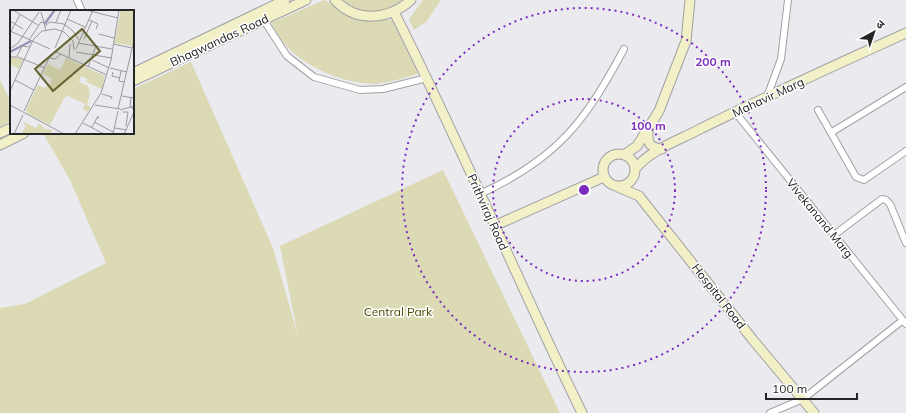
<svg xmlns="http://www.w3.org/2000/svg" width="906" height="413" viewBox="0 0 906 413" font-family="Mulish,'Noto Sans Devanagari',sans-serif">
<style>
.green{fill:#dbdab5}
.lines{fill:none;stroke-linecap:round;stroke-linejoin:round}
.street-casing{stroke:#a1a1a6;stroke-width:8}
.secondary-casing{stroke:#a1a1a6;stroke-width:11}
.street{stroke:#fff;stroke-width:6}
.secondary{stroke:#f2f0c6;stroke-width:9}
.ring{fill:none;stroke:#7b2cbf;stroke-width:2;stroke-dasharray:2 4}
.labels{text-anchor:middle;dominant-baseline:central;stroke-width:3;stroke-linejoin:round;paint-order:stroke}
.street-label{font-size:12px;fill:#252527;stroke:#fff}
.park-label{font-size:12px;fill:#4d4903;stroke:#fff}
.inset-river{fill:none;stroke:#9492b6;stroke-width:2}
.inset-road{fill:none;stroke:#9b9b9f;stroke-width:1}
.view{fill:#676431;fill-opacity:0.15;stroke:#676431;stroke-width:2}
.inset-edge{fill:none;stroke:#252527;stroke-width:2}
.centre{fill:#7b2cbf;stroke:#fff;stroke-width:2}
.ring-label{font-size:12px;text-anchor:middle;font-weight:bold;fill:#7b2cbf;stroke:#fff;stroke-width:3;stroke-linejoin:round;paint-order:stroke}
</style>
<rect width="100%" height="100%" fill="#eaeaef"/>
<!-- green -->
<path class="green" d="M324,0L365,20H393L418,74C407,77 394,81 382,83C355,87 317,72 296,55C285,46 278,35 271,23Z
M342,0H405C383,15 364,18 342,0Z
M423,0H441L426,22L414,30L409,19Z
M191,62L273,248L298,336L280,246L443,170L560,413H0V308L25,304L106,263L70,180L43,133H133V89Z
M0,80L11,102V121L0,127Z"/>
<g class="lines">
<!-- street casing -->
<g class="street-casing">
<path id="street" d="M77,0L82,11
M263,19L287,56L314,77L360,90L383,89L427,78
M767,97L781,59L788,0
M818,110L856,177L864,180L906,151
M735,112L906,324
M832,132L906,87
M480,194C557,159 585,122 624,49
M834,235L882,199L886,200L890,204L906,243
M770,413L803,399L903,320"/>
</g>
<!-- secondary casing -->
<g class="secondary-casing">
<path id="secondary" d="M335,0C356,23 389,20 411,0
M394,12C461,144 517,280 582,413
M133,73L285,0
M133,81L306,0
M648,131C647,143 650,148 662,149
M0,133L11,128
M0,145L24,133
M603 170a16 16 0 1 1 32 0a16 16 0 1 1-32 0Z
M624,155L637,146L659,111L686,41L690,0
M635,169C651,149 680,140 702,128C769,95 838,64 906,33
M618,187L639,196L753,340L814,413
M494,226L604,177"/>
</g>
<!-- street -->
<use href="#street" class="street"/>
<!-- secondary -->
<use href="#secondary" class="secondary"/>
</g>
<!-- distance rings -->
<g class="ring">
<circle cx="584" cy="190" r="91"/>
<circle cx="584" cy="190" r="182"/>
</g>
<g class="labels">
<!-- street labels -->
<g class="street-label">
<text transform="translate(219 40) rotate(-25)">Bhagwandas Road</text>
<text transform="translate(768 97) rotate(-25)">Mahavir Marg</text>
<text transform="translate(488 212) rotate(66)">Prithviraj Road</text>
<text transform="translate(820 218) rotate(51)">Vivekanand Marg</text>
<text transform="translate(719 296) rotate(52)">Hospital Road</text>
</g>
<!-- park labels -->
<g class="park-label">
<text x="398" y="311">Central Park</text>
</g>
</g>
<!-- overview -->
<g transform="translate(10 10)">
<rect width="124" height="124" fill="#eaeaef"/>
<path d="M111,0H124V36L104,33ZM0,47L14,49L9,59L0,54ZM56,48L95,66L92,79L76,72L77,69L71,66L69,72L78,76L80,83L77,95L81,98L78,102L73,99L75,94L56,85L40,115L18,104L16,100L28,75L34,78L40,74L42,68L33,64L38,54L50,60ZM12,111L26,118L29,113L35,119L42,120L40,124H11L16,116Z" fill="#dbdab5"/>
<path class="inset-river" d="M35,14L45,0M0,42L21,31"/>
<path class="inset-road" d="M3,0L28,15M76,0L108,8M31,2L36,20M57,9L75,17M0,11L13,19M82,11L88,14L86,19M46,12L51,0M35,16L40,12L54,14L63,21L69,30M0,21L40,39M1,21L10,5M89,24L104,28M74,29L82,11L79,10M19,30L31,12L34,13L44,0M68,33L102,39M103,34L122,38M45,38L61,0M0,39L8,33L29,2M66,39L83,0M46,42L97,65M66,42L102,48M7,46L12,36L20,37M0,47H8L35,58M40,48L45,49L51,44M59,48L60,34M82,50L99,58M78,57L86,36M100,58L117,62M111,61L109,71L114,72M103,62L102,66L110,68M5,70L24,80M0,81L23,30L32,21L45,19L54,22L63,31L64,40M92,84L102,87L101,89M112,86L124,88M121,88L120,96L124,100M0,95L54,124M85,95L110,99M108,99L124,30M110,100L124,96M14,101L41,44M113,102H118L116,116M84,112L103,122M73,113L94,124M82,117L88,106V109M105,118L117,120M4,124L13,105M65,124L91,83L101,50L109,0M103,124L108,101M114,124L124,102"/>
<path class="view" d="M72,19L90,41L43,81L25,59Z"/>
<rect width="124" height="124" class="inset-edge"/>
</g>
<circle cx="584" cy="190" r="6" class="centre"/>
<g class="ring-label">
<text x="713" y="66">200 m</text>
<text x="648" y="130">100 m</text>
</g>
<!-- north arrow -->
<g transform="translate(874 32) rotate(40)" stroke="#ffffff" stroke-width="3" paint-order="stroke">
<path d="M0-3L7 15L0 10L-7 15Z" fill="#252527"/>
<text y="-6" font-size="11" font-weight="bold" text-anchor="middle" fill="#252527">उ</text>
</g>
<!-- scale -->
<path d="M766 393v6h91v-6" fill="none" stroke="#252527" stroke-width="2"/>
<text x="772" y="393" font-size="12" fill="#252527" stroke="#ffffff" stroke-width="3" paint-order="stroke">100 m</text>
</svg>
